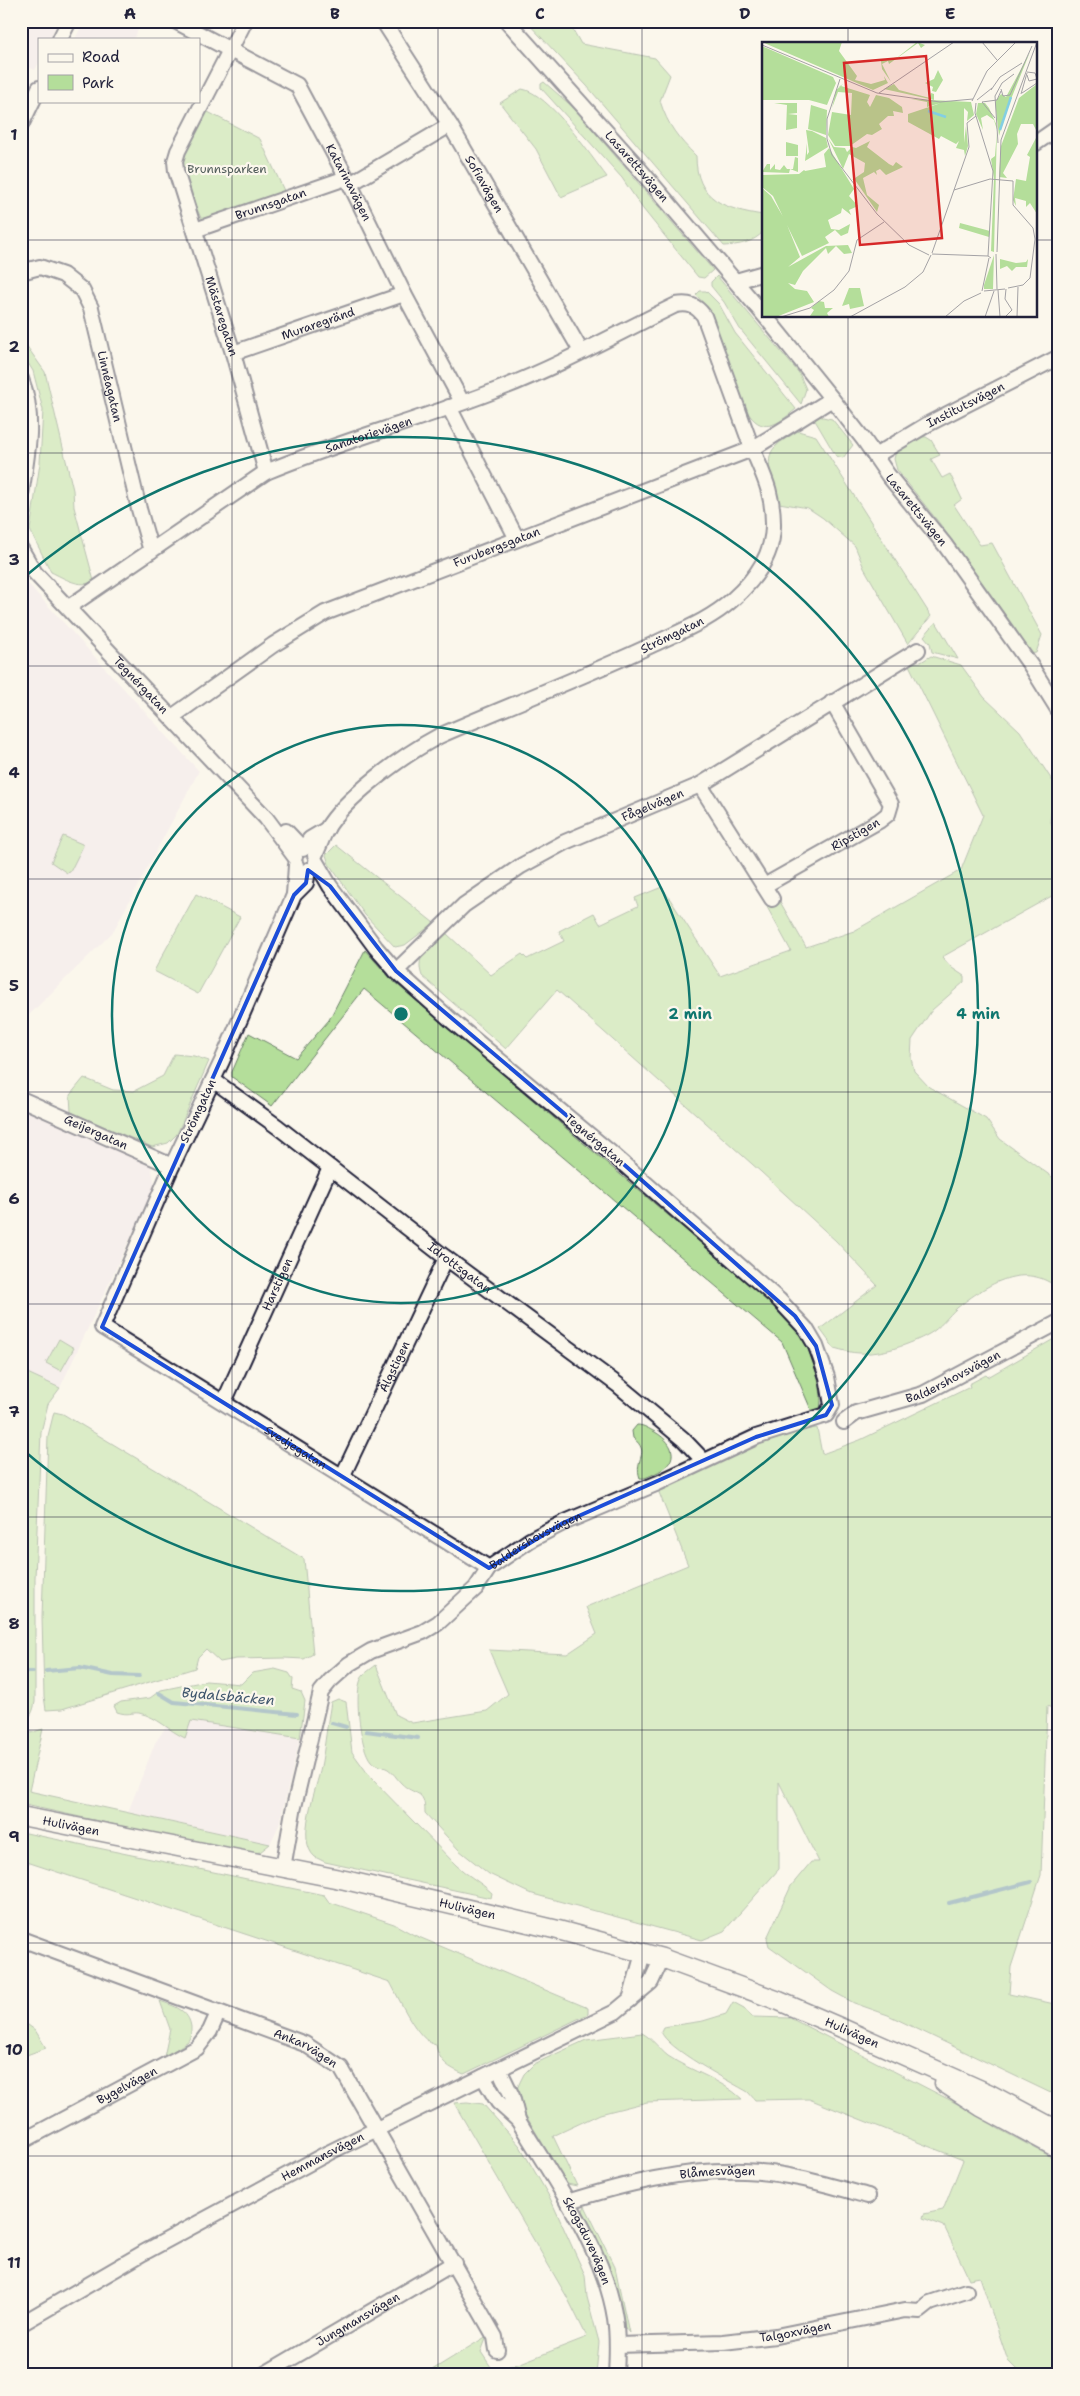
<svg xmlns="http://www.w3.org/2000/svg" width="1080" height="2396" viewBox="0 0 1080 2396" font-family="'Shantell Sans',sans-serif">
<style>
.built{fill:#f0e4ea}
.green{fill:#b4de9a;stroke:#6b806a}
.lines{fill:none;stroke-linecap:round;stroke-linejoin:round}
.stream{stroke:#5c8a9f;stroke-width:4}
.minor-casing{stroke:#22223b;stroke-width:18}
.major-casing{stroke:#22223b;stroke-width:21}
.minor{stroke:#fbf7ec;stroke-width:14}
.major{stroke:#fbf7ec;stroke-width:18}
.marked{fill:none;stroke:#1d4ed8;stroke-width:4;stroke-linejoin:round}
.grid{fill:none;stroke:#22223b;stroke-width:1;stroke-opacity:0.55}
.ring{fill:none;stroke:#0f766e;stroke-width:2.5}
.labels{text-anchor:middle;dominant-baseline:central;stroke-width:4.5;stroke-linejoin:round;paint-order:stroke}
.street-label{font-size:12px;fill:#22223b;stroke:#fbf7ec}
.park-label{font-size:12px;fill:#4e5a58;stroke:#fbf7ec}
.water-label{font-size:14px;font-style:italic;fill:#3f566d;stroke:#fbf7ec}
.inset-river{fill:none;stroke:#83cfe2;stroke-width:2.5}
.inset-road{fill:none;stroke:#a4a2a5;stroke-width:1}
.view{fill:#d62828;fill-opacity:0.15;stroke:#d62828;stroke-width:2.5}
.inset-edge{fill:none;stroke:#22223b;stroke-width:2.5}
.centre{fill:#0f766e;stroke:#fbf7ec;stroke-width:2.5}
.ring-label{font-size:15px;text-anchor:middle;font-weight:bold;fill:#0f766e;stroke:#fbf7ec;stroke-width:4.5;stroke-linejoin:round;paint-order:stroke}
.neatline{fill:none;stroke:#22223b;stroke-width:2}
.grid-label{font-size:16px;text-anchor:middle;font-weight:bold;fill:#22223b}
</style>
<rect width="100%" height="100%" fill="#fbf7ec"/>
<filter id="ink" filterUnits="userSpaceOnUse"><feTurbulence type="fractalNoise" baseFrequency=".02" numOctaves="2"/><feDisplacementMap in="SourceGraphic" scale="10" xChannelSelector="R" yChannelSelector="G"/><feConvolveMatrix kernelMatrix="1 2 1 2 8 2 1 2 1" color-interpolation-filters="sRGB"/></filter>
<g filter="url(#ink)">
<!-- built -->
<path class="built" d="M21,21H57L50,39H39V63L35,70L21,64Z
M84,21H142L134,39H75Z
M21,576L199,771L113,932L21,1023Z
M21,1107L151,1166L155,1185L60,1388L21,1370Z
M191,1721L300,1738L279,1825L270,1844L128,1812L155,1743L167,1725L177,1735L184,1738Z"/>
<!-- green -->
<path class="green" d="M526,21H568L581,44L655,58L670,75L660,101C668,126 678,138 696,156C696,200 725,209 763,215L764,231C753,243 739,245 724,246L587,86Z
M544,82L575,109L713,270L704,278L698,277L643,209L622,178L541,88V84Z
M522,89C549,93 590,155 607,177L561,197L536,149L500,103Z
M206,111L260,139L286,195L206,219L201,218L181,173L182,154Z
M717,276L799,373L806,389L801,404L740,329L724,302L711,286V282Z
M700,291H706L719,304L735,333L796,409C777,425 762,436 746,410L711,311L696,295Z
M21,338L45,372L73,490L74,507L94,581C80,589 64,578 51,572L30,530L40,463L43,410L33,371L21,352Z
M818,416L832,419L853,445L843,458L836,456L813,417Z
M798,431L816,436L931,616L908,644L864,568L855,546L823,518L808,508L779,503C775,488 762,460 775,447C781,440 791,436 798,431Z
M916,436L926,437L931,440L940,455L931,459L942,478L950,474L962,499L954,505L980,545L992,543L1042,635L1036,653L1029,654L1019,634L940,524L897,470L894,459L896,451Z
M936,622L958,659L932,652L930,643L924,636Z
M931,656L961,665L984,697L1020,731L1059,791V801L1052,808L1050,820L1059,842V892L942,957L952,968L964,976V982L932,1010L912,1040L911,1058L914,1071L929,1087L986,1119L1000,1139L1059,1182V1289C1025,1260 987,1284 957,1308C948,1316 940,1328 929,1334C911,1344 881,1355 860,1353C851,1353 842,1350 834,1348L820,1329L877,1285L836,1241L761,1172L557,990L506,1049L422,976C414,953 431,947 446,933L491,975L522,954L527,959L564,941L559,931L594,913L600,924L638,906L635,898L662,887L720,976L791,951L767,907L779,900L806,947L854,931L961,870L983,815L908,663L921,662Z
M63,836L82,844L83,846L70,872L67,873L51,862Z
M336,845L434,923L405,945L395,947L365,915L329,864L326,855Z
M196,894L240,917L198,994L154,971Z
M365,950L392,980L776,1307C783,1315 791,1323 797,1331C810,1347 825,1389 820,1409L812,1412L782,1342L364,989L272,1106L232,1077V1072L249,1033L296,1058L329,1020Z
M174,1054L194,1056L209,1061L177,1134L168,1143L152,1147L71,1112L70,1095L84,1078L113,1090L134,1091L163,1076Z
M1059,1336V1711L1047,1706L1041,1875L1011,1967L1009,1994L1059,2005V2097L888,2015L854,2003L832,1991L769,1946L767,1938L791,1886L811,1862H819L779,1782V1869L724,1931L702,1940L529,1893L489,1874L459,1850L425,1813C425,1788 415,1797 401,1783C397,1779 393,1772 388,1769C383,1766 375,1766 371,1761C360,1748 355,1698 360,1682C362,1674 370,1670 376,1665L396,1715L412,1723L487,1711L508,1694L489,1650L567,1654L597,1634L586,1607L688,1565L658,1490L787,1432L817,1428L822,1454L860,1440L970,1387L969,1384L986,1375L988,1377Z
M59,1339L74,1348L61,1371L46,1363Z
M21,1370L60,1388L48,1404L41,1432L35,1578V1702C33,1712 31,1718 21,1723Z
M54,1412L63,1414L304,1559L313,1654L304,1659L284,1658L236,1659L220,1662L206,1649L198,1657L195,1668L62,1709L46,1710L44,1696L42,1617L48,1436Z
M637,1425C644,1425 649,1429 655,1432C677,1445 679,1463 654,1474C649,1476 645,1479 640,1478C633,1459 652,1453 633,1438L632,1431Z
M275,1669L289,1673L293,1679L292,1689L301,1692L305,1701L300,1738L191,1721L185,1738C169,1731 158,1717 139,1713C131,1712 129,1716 117,1712L114,1706L121,1702L150,1698L161,1690L206,1681L241,1684L252,1673Z
M338,1699L346,1702L352,1752L371,1778L457,1866C468,1876 482,1883 492,1893L491,1898L325,1862C322,1860 318,1859 315,1857C295,1840 317,1788 321,1767C325,1746 327,1724 331,1702Z
M43,1729L29,1791L270,1844L260,1852L248,1854L21,1804V1736Z
M21,1832L324,1895L329,1902L394,1924L414,1935L588,2008V2014L464,2074C449,2068 439,2062 436,2045C417,2041 399,1998 390,1982L21,1860Z
M160,2001C174,2006 189,2010 191,2027C191,2032 191,2038 187,2042C180,2047 171,2052 164,2057L170,2029Z
M733,2002L744,2008L752,2017L790,2018L985,2118L997,2128L1059,2161V2375H1022L1008,2361L980,2277L969,2279L944,2226L923,2218L924,2214L943,2210L963,2160L809,2099L755,2100L748,2092C731,2082 665,2048 661,2031L663,2027L703,2021L726,2014Z
M21,2020L35,2030L46,2048L21,2057Z
M642,2033C653,2039 659,2049 668,2056C692,2072 721,2079 742,2099L647,2102L600,2114L553,2136L577,2186L567,2184L520,2106L517,2089L520,2082L524,2074L534,2064L586,2040Z
M467,2102L483,2104L520,2146L550,2198L585,2275L587,2297L599,2342L596,2375H424L487,2336L481,2352L493,2370L518,2364L587,2337L567,2297L454,2103Z
M585,2206L615,2267L629,2333L623,2325L618,2299L581,2214Z"/>
<g class="lines">
<!-- stream -->
<path class="stream" d="M46,1671L80,1668L113,1675L139,1676
M21,1672H33
M159,1693L174,1702L297,1714
M332,1723L346,1727
M366,1731L418,1738
M949,1903L1031,1882"/>
<!-- minor casing -->
<g class="minor-casing">
<g id="minor">
<path id="s1" d="M175,21L297,85L350,184L404,294L462,402"/>
<path id="s2" d="M245,21L178,151L175,161L176,171L233,353L266,472"/>
<path id="s3" d="M383,21L450,125L581,351"/>
<path id="s4" d="M507,21L636,165L764,315"/>
<path d="M60,39L69,21"/>
<path d="M21,125L39,88"/>
<path d="M1036,143L1059,127"/>
<path d="M350,184L450,125"/>
<path id="s5" d="M195,230L346,178"/>
<path id="s6" d="M21,272L40,267L63,275L82,290L91,308L139,509L151,551"/>
<path d="M736,281L764,273"/>
<path id="s7" d="M765,316L832,399L864,440L888,475L945,545L1031,666L1059,711"/>
<path id="s8" d="M233,353L404,294"/>
<path d="M21,379C36,416 27,456 21,494"/>
<path d="M449,407L517,539"/>
<path id="s9" d="M875,456L928,424L1059,357"/>
<path id="s10" d="M21,549L35,573L266,818L295,857"/>
<path id="s11" d="M69,607L266,472C343,440 424,419 502,388C561,365 618,333 676,305C689,303 696,305 704,316C719,358 734,399 749,440C760,470 773,488 773,523C774,554 755,580 732,600C710,620 681,631 654,644C584,677 510,705 439,736C405,754 345,797 326,830C322,838 319,847 315,855"/>
<path id="s12" d="M172,717L273,645L325,613L752,449L832,399"/>
<path d="M700,785L772,899"/>
<path d="M286,831L303,849L310,839L327,829"/>
<path id="s13" d="M308,870L306,883L294,895L222,1061L172,1166L102,1327L489,1568"/>
<path id="s14" d="M764,886L879,821L888,814L891,804L832,702"/>
<path d="M294,895L296,865"/>
<path id="s15" d="M396,971L464,905L521,866L565,842L700,785L918,650"/>
<path id="s16" d="M213,1080L278,1127L446,1258L618,1385L683,1439L703,1460"/>
<path id="s17" d="M21,1099L172,1166"/>
<path id="s18" d="M224,1402L330,1168"/>
<path id="s19" d="M844,1422L856,1413L923,1394L1059,1322"/>
<path id="s20" d="M343,1475L446,1258"/>
<path id="s21" d="M283,1868L293,1811L321,1692L330,1681L349,1664L371,1651L423,1632L438,1623L476,1588L489,1568L530,1540L563,1523L658,1483L756,1437L826,1415L832,1405L827,1377L816,1346L806,1329L779,1300L611,1153L452,1021L396,971L376,948L330,886L316,862"/>
<path id="s22" d="M21,1939L305,2044L341,2068L495,2337L497,2350"/>
<path d="M630,2000L643,1953"/>
<path id="s23" d="M499,2069L512,2096L518,2120C553,2179 604,2248 615,2318C618,2336 617,2356 616,2375"/>
<path d="M483,2077L498,2102L518,2120"/>
<path id="s24" d="M21,2142L197,2048L210,2031L218,2013"/>
<path id="s25" d="M567,2202C624,2184 683,2169 744,2171C786,2172 828,2185 868,2196"/>
<path id="s26" d="M21,2324L143,2253L328,2153L615,2012L651,1982L662,1958"/>
<path id="s27" d="M617,2345L723,2342L776,2336L905,2310L920,2311L930,2303L966,2291"/>
<path id="s28" d="M263,2375L454,2263"/>
</g>
</g>
<!-- major casing -->
<g class="major-casing">
<g id="major">
<path id="s29" d="M21,1816L345,1880L558,1930L662,1958L779,2001L844,2029L988,2093L1059,2131"/>
<path d="M944,2083L981,2107L1059,2149"/>
</g>
</g>
<!-- minor -->
<use href="#minor" class="minor"/>
<!-- major -->
<use href="#major" class="major"/>
</g>
</g>
<!-- marked area -->
<path d="M0 0H1080V2396H0ZM308,870L330,886L396,971L611,1153L795,1316L816,1346L832,1405L826,1415L756,1437L563,1523L489,1568L102,1327L294,895L306,883Z" fill="#fbf7ec" fill-opacity=".55" fill-rule="evenodd"/>
<path class="marked" d="M308,870L330,886L396,971L611,1153L795,1316L816,1346L832,1405L826,1415L756,1437L563,1523L489,1568L102,1327L294,895L306,883Z"/>
<!-- grid -->
<path class="grid" d="M232,21V2375M438,21V2375M642,21V2375M848,21V44M21,240H764M1036,240H1059M848,316V2375M21,453H1059M21,666H1059M21,879H1059M21,1092H1059M21,1304H1059M21,1517H1059M21,1730H1059M21,1943H1059M21,2156H1059"/>
<!-- distance rings -->
<g class="ring">
<circle cx="401" cy="1014" r="289"/>
<path d="M22 579A577 577 0 1 1 22 1449"/>
</g>
<g class="labels">
<!-- street labels -->
<g class="street-label">
<text stroke="none"><textPath href="#s4" startOffset="195">Lasarettsvägen</textPath></text>
<text stroke="none"><textPath href="#s1" startOffset="248">Katarinavägen</textPath></text>
<text stroke="none"><textPath href="#s3" startOffset="192">Sofiavägen</textPath></text>
<text stroke="none"><textPath href="#s5" startOffset="80">Brunnsgatan</textPath></text>
<text stroke="none"><textPath href="#s2" startOffset="319">Mästaregatan</textPath></text>
<text stroke="none"><textPath href="#s8" startOffset="90">Muraregränd</textPath></text>
<text stroke="none"><textPath href="#s6" startOffset="169">Linnéagatan</textPath></text>
<text stroke="none"><textPath href="#s9" startOffset="104">Institutsvägen</textPath></text>
<text stroke="none"><textPath href="#s11" startOffset="348">Sanatorievägen</textPath></text>
<text stroke="none"><textPath href="#s7" startOffset="246">Lasarettsvägen</textPath></text>
<text stroke="none"><textPath href="#s12" startOffset="369">Furubergsgatan</textPath></text>
<text transform="translate(672 635) rotate(-26)">Strömgatan</text>
<text stroke="none"><textPath href="#s10" startOffset="182">Tegnérgatan</textPath></text>
<text stroke="none"><textPath href="#s15" startOffset="309">Fågelvägen</textPath></text>
<text stroke="none"><textPath href="#s14" startOffset="105">Ripstigen</textPath></text>
<text transform="translate(198 1111) rotate(-65)">Strömgatan</text>
<text stroke="none"><textPath href="#s17" startOffset="82">Geijergatan</textPath></text>
<text transform="translate(595 1140) rotate(40)">Tegnérgatan</text>
<text stroke="none"><textPath href="#s16" startOffset="310">Idrottsgatan</textPath></text>
<text stroke="none"><textPath href="#s18" startOffset="129">Harstigen</textPath></text>
<text stroke="none"><textPath href="#s20" startOffset="120">Älgstigen</textPath></text>
<text stroke="none"><textPath href="#s19" startOffset="119">Baldershovsvägen</textPath></text>
<text stroke="none"><textPath href="#s13" startOffset="731">Svedjegatan</textPath></text>
<text stroke="none"><textPath href="#s21" startOffset="448">Baldershovsvägen</textPath></text>
<text stroke="none"><textPath href="#s29" startOffset="51">Hulivägen</textPath></text>
<text stroke="none"><textPath href="#s29" startOffset="456">Hulivägen</textPath></text>
<text stroke="none"><textPath href="#s29" startOffset="861">Hulivägen</textPath></text>
<text stroke="none"><textPath href="#s22" startOffset="305">Ankarvägen</textPath></text>
<text stroke="none"><textPath href="#s24" startOffset="120">Bygelvägen</textPath></text>
<text stroke="none"><textPath href="#s26" startOffset="345">Hemmansvägen</textPath></text>
<text stroke="none"><textPath href="#s25" startOffset="154">Blåmesvägen</textPath></text>
<text stroke="none"><textPath href="#s23" startOffset="194">Skogsduvevägen</textPath></text>
<text stroke="none"><textPath href="#s28" startOffset="110">Jungmansvägen</textPath></text>
<text stroke="none"><textPath href="#s27" startOffset="179">Talgoxvägen</textPath></text>
</g>
<!-- park labels -->
<g class="park-label">
<text x="227" y="169">Brunnsparken</text>
</g>
<!-- water labels -->
<g class="water-label">
<text transform="translate(228 1696) rotate(5)">Bydalsbäcken</text>
</g>
</g>
<!-- overview -->
<g transform="translate(762 42)">
<rect width="275" height="275" fill="#fbf7ec"/>
<path d="M0,0H80L77,9L95,34L93,38L109,42L123,38L122,34L126,41L111,48ZM155,0L163,3L159,6L156,1L127,22L126,19L120,22L129,40L120,27L119,19L136,15ZM0,4L71,35L74,41L65,63L47,58H0ZM268,10L243,72L237,94L233,60L239,52L244,55ZM176,28L181,38L174,50L170,49L171,45L163,41L172,37ZM81,42L79,44L108,53L105,60L108,65L114,53L127,56L140,65L141,71L131,69L132,74H126L117,82L120,87L110,93L105,92L88,104H73L66,93L70,70L89,73L90,51L76,50L70,66L74,48L79,44L75,46ZM132,42L137,48L168,56L169,51L172,52V58L122,47ZM275,42V90L271,82H259L255,92L256,102L241,131L245,136L237,135L239,104L257,56ZM149,57L209,60L212,73L205,79L206,70L202,66V101L204,84L206,104L203,114L202,108L194,106L197,99L194,102L179,94L177,97L146,80V72L179,61L165,65V60ZM35,61V71L26,72L35,73V86L24,88L25,63L12,61ZM216,61H223L227,66L235,84L232,210L229,209L232,137L229,117L233,114L235,88L232,78L225,73L219,76L221,88L214,72ZM49,63L65,68L64,93L46,87ZM44,88L50,89L64,96L66,105L43,119L45,101V113L47,110ZM275,94V172L268,161L264,165V159L253,156L254,164L251,158L254,137L264,139L268,115L265,113ZM66,96L72,105L83,106L85,110L90,105L94,106L108,99L105,105L127,122L131,124L134,120L141,125L124,133L118,127L114,129L115,133L112,130L101,136L105,153L117,163L115,170L93,138H90L102,130L103,121L87,112L81,127ZM24,100L36,103V114H24ZM67,106L92,147L87,154L96,164L87,168L89,173L80,166L79,171L66,178L69,187L77,188L88,182L86,191L79,194L73,188L63,195L67,201L40,214L11,154L0,145V133L37,132L42,128L48,133L43,129L64,125L62,112ZM33,115L36,116V130L28,127L27,131L0,130L5,122H8V128L13,122V127L18,128L22,123L25,127H31ZM0,146L9,154L23,178L38,215L26,225L64,204L86,203L90,211L82,212L74,204L66,212L64,206L41,229L33,243L26,241L33,247L45,249L52,260L14,275H0ZM198,181L228,189L227,195L197,186ZM232,213L231,247H222V243ZM238,217L254,221L264,220L266,217L265,225H254L250,229L245,224L238,227ZM87,246H98L102,264L88,267L87,262L80,264ZM57,259L62,260L63,266H71L65,271L67,275H40L48,274L52,268L49,266Z" fill="#b4de9a"/>
<path class="inset-river" d="M166,69L184,75M238,88L249,55"/>
<path class="inset-road" d="M220,0L235,18M0,3L115,51L178,60L211,57M265,30L273,31L275,37L267,39L265,33M78,37L65,77V97L70,113L115,172L147,203L167,213M239,47L241,54L248,53L270,4M229,48L238,35L260,21M117,51L192,0M260,51L275,41M259,52L265,31M215,58L230,46M210,59L225,29L254,0M220,60L235,58L239,49M220,60L233,76M214,61L213,71L231,129L226,214L229,216M236,101L233,54L240,41L252,32M192,148L228,137L251,139V163L271,186L273,197L268,236L261,243L246,246M235,210L239,98L275,0M170,211L207,105L205,81L214,74M170,212L226,214M234,212L235,247M244,247L243,257L250,268L244,274M236,248L238,275M220,249L227,216M222,249L243,247M19,275L48,266L72,248L87,229L95,198L122,180M88,275L143,245L161,230L169,213M183,275L202,259L219,251M223,275L232,249M255,275L256,245"/>
<path class="view" d="M164,14L180,196L98,203L82,21Z"/>
<rect width="275" height="275" class="inset-edge"/>
</g>
<circle cx="401" cy="1014" r="8" class="centre"/>
<g class="ring-label">
<text x="690" y="1019">2 min</text>
<text x="978" y="1019">4 min</text>
</g>
<!-- margin -->
<rect width="1080" height="2396" fill="none" stroke="#fbf7ec" stroke-width="55"/>
<!-- legend -->
<rect x="38" y="38" width="162" height="65" fill="#fbf7ec" stroke="#a4a2a5"/>
<rect x="48" y="54" width="25" height="8" fill="#fbf7ec" stroke="#a4a2a5"/>
<text x="82" y="62" font-size="15" fill="#22223b">Road</text>
<rect x="48" y="75" width="25" height="15" fill="#b4de9a" stroke="#a4a2a5"/>
<text x="82" y="88" font-size="15" fill="#22223b">Park</text>
<rect x="28" y="28" width="1024" height="2340" class="neatline"/>
<g class="grid-label">
<text x="130" y="19">A</text>
<text x="335" y="19">B</text>
<text x="540" y="19">C</text>
<text x="745" y="19">D</text>
<text x="950" y="19">E</text>
<text x="14" y="140">1</text>
<text x="14" y="352">2</text>
<text x="14" y="565">3</text>
<text x="14" y="778">4</text>
<text x="14" y="991">5</text>
<text x="14" y="1204">6</text>
<text x="14" y="1417">7</text>
<text x="14" y="1629">8</text>
<text x="14" y="1842">9</text>
<text x="14" y="2055">10</text>
<text x="14" y="2268">11</text>
</g>
</svg>
